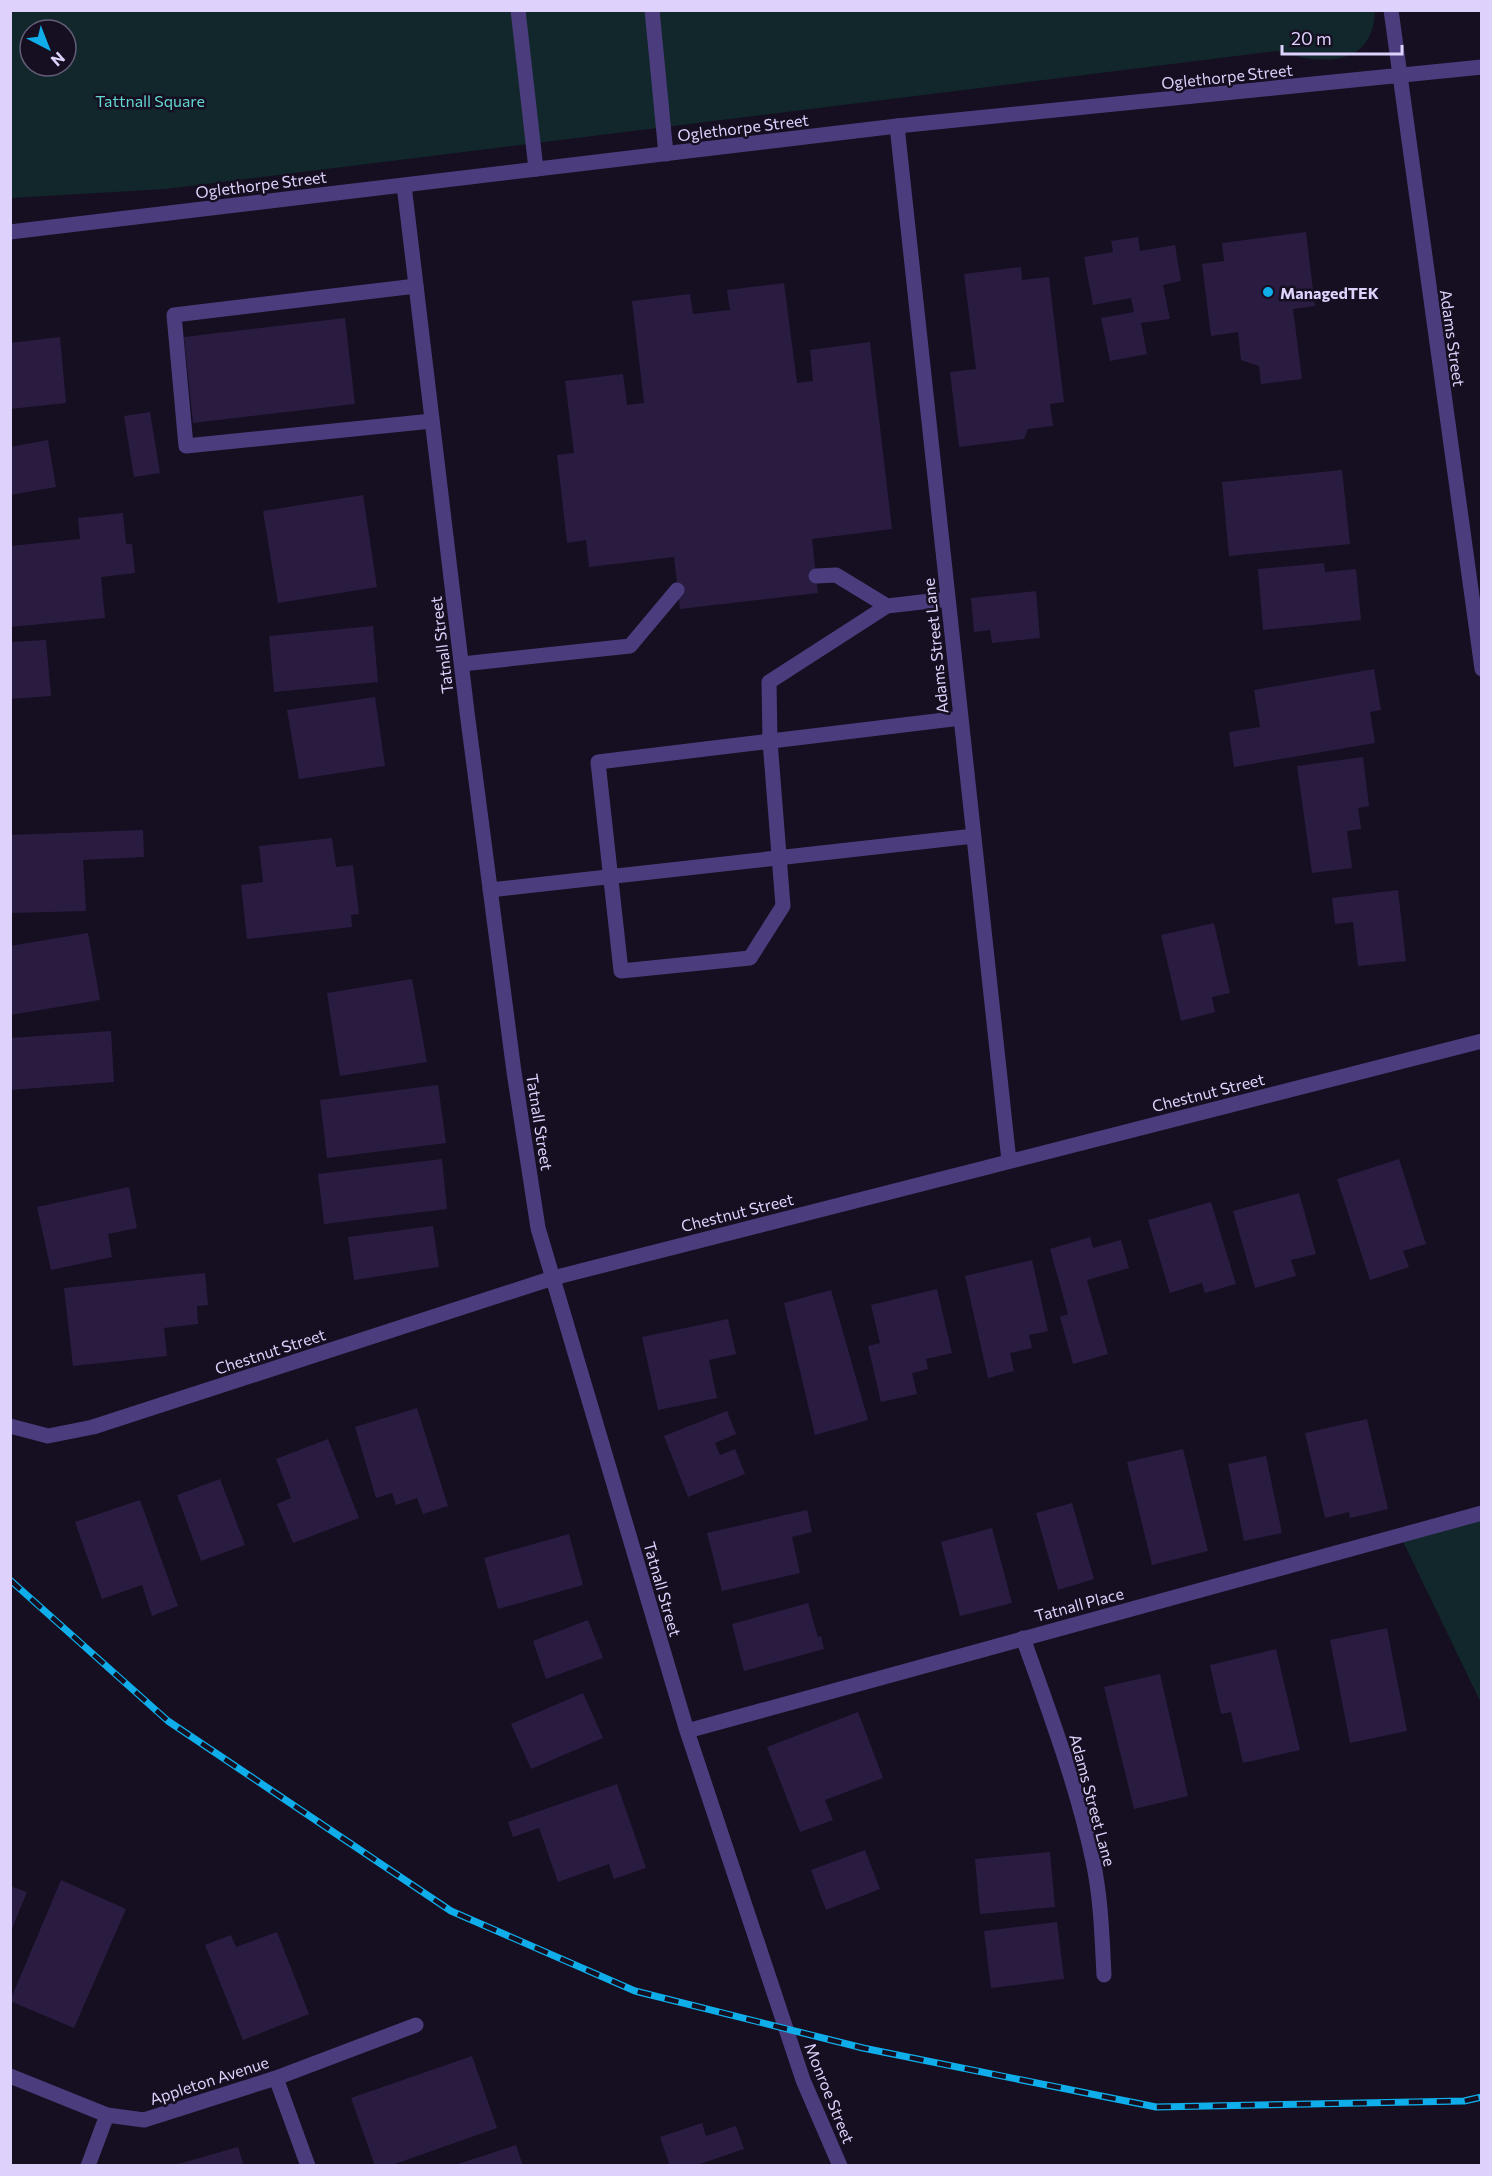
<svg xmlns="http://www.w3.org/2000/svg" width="1492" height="2176" viewBox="0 0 1492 2176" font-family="Commissioner,sans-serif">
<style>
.green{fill:#12272b;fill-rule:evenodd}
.building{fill:#2a1c41}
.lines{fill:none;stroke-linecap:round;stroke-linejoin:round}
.lane{stroke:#4b3d7d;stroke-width:15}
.street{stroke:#4b3d7d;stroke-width:15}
.rail-casing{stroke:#0faeeb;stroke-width:7}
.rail{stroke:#150f21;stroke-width:4.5;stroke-dasharray:14;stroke-linecap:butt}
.poi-dot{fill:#0faeeb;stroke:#150f21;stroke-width:2}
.labels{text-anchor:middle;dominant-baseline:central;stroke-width:5;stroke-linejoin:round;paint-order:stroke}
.street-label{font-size:16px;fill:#ded2fc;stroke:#150f21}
.park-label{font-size:16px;fill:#63d7cf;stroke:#150f21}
.poi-label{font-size:16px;font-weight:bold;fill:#ded2fc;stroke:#150f21;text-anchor:start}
</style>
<rect width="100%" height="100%" fill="#150f21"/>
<!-- green -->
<path class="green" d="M11,11H1375C1373,70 1318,64 1277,51L166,189L11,198ZM30,30H66V66H30Z
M1481,1510V1703L1398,1531Z"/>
<!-- building -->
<path class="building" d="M1306,232L1315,306L1293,309L1302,379L1261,384L1259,366L1241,360L1238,332L1211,336L1202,264L1224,261L1222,243Z
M1138,237L1140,251L1175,245L1181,281L1163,285L1170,319L1141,323L1147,354L1110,361L1101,318L1134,312L1131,298L1093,305L1084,257L1113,252L1111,241Z
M1021,267L1022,280L1049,277L1064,402L1050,404L1053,426L1028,429L1024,439L959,447L950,372L976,369L964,274Z
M784,283L797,383L813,381L810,350L870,342L892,529L812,539L818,593L680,609L674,557L589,567L586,540L567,543L557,455L574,453L565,381L623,374L627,405L644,403L632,301L690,294L693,314L730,310L727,290Z
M345,318L355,404L193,423L184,337Z
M60,337L66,403L10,409V343Z
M150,412L160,473L134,477L124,416Z
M48,440L56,487L10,495V447Z
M1342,470L1350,544L1229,556L1222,482Z
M363,495L377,587L278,603L263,511Z
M123,513L126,544H132L135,573L101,577L105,618L10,627V546L80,539L78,518Z
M1324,563L1325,572L1356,569L1361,620L1263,630L1258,569Z
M1036,591L1040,638L992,643L990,630L974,632L971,598Z
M373,626L378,682L274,692L269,636Z
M46,640L51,696L10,699V642Z
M1374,669L1381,710L1370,712L1375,743L1234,767L1229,732L1260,727L1254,690Z
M375,697L385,766L299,779L287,710Z
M1363,757L1369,806L1358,808L1361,829L1347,831L1352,868L1312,873L1297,766Z
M143,830L144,857L83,860L86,911L10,913V835Z
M332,838L336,867L353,865L359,914L351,915L352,927L247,939L241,885L263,882L259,846Z
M1398,890L1406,961L1358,966L1353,922L1335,924L1332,898Z
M1214,923L1230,993L1212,997L1215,1012L1181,1021L1161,935Z
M88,933L100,1000L10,1015V946Z
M412,979L427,1062L340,1076L327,993Z
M111,1031L114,1082L10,1090V1038Z
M438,1085L446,1143L327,1158L320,1100Z
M442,1159L447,1209L324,1224L318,1174Z
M1399,1159L1426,1244L1403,1251L1409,1267L1370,1280L1337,1179Z
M129,1187L137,1228L108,1234L112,1257L51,1270L37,1207Z
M1299,1193L1316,1254L1291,1260L1296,1276L1255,1288L1233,1211Z
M1211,1202L1236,1284L1205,1293L1202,1283L1170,1293L1148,1220Z
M433,1226L439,1267L354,1280L348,1237Z
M1090,1237L1093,1248L1121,1240L1129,1268L1087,1280L1108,1354L1073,1364L1060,1317L1068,1314L1050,1249Z
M1032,1260L1048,1331L1029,1335L1032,1348L1010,1353L1014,1371L988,1378L965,1276Z
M205,1273L208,1305L197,1306L198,1324L164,1328L167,1356L73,1366L64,1288Z
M937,1289L952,1353L926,1359L928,1369L912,1373L917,1394L881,1402L868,1346L880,1343L871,1305Z
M831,1290L868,1420L815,1435L784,1303Z
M728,1319L736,1354L709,1360L717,1398L658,1410L642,1337Z
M417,1408L448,1506L423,1514L417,1498L396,1505L392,1493L376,1498L355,1427Z
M727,1411L736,1434L715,1443L720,1455L735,1449L745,1474L688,1497L664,1436Z
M1367,1419L1388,1509L1350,1518L1349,1512L1325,1518L1305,1433Z
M328,1439L359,1518L293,1543L277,1504L291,1498L276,1459Z
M1183,1449L1208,1551L1152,1565L1127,1462Z
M1266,1456L1282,1533L1244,1541L1228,1464Z
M220,1479L245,1545L201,1561L177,1495Z
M140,1500L178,1606L152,1616L142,1585L102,1599L75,1522Z
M1072,1503L1094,1579L1058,1590L1036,1513Z
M807,1510L812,1532L792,1537L800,1573L722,1591L707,1533Z
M992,1528L1012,1603L960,1616L941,1542Z
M569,1534L583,1585L498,1609L484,1558Z
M808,1603L818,1637L821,1636L824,1649L744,1671L732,1624Z
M588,1620L603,1658L546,1679L533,1641Z
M1387,1628L1407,1731L1350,1743L1330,1640Z
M1276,1649L1300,1750L1243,1763L1231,1712L1221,1714L1210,1665Z
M1160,1674L1188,1796L1134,1809L1104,1687Z
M583,1693L603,1738L531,1769L511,1724Z
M858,1712L883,1778L825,1800L833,1820L800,1832L767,1747Z
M617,1784L646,1868L614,1879L609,1864L558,1882L539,1828L513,1837L508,1822Z
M865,1850L880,1889L826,1910L811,1870Z
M1050,1852L1055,1907L980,1914L975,1859Z
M61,1880L126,1909L74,2028L10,2001Z
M10,1886L27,1892L11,1931H10Z
M1057,1922L1064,1979L991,1988L984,1931Z
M277,1932L309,2014L243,2040L205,1945L231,1935L236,1947Z
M472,2056L497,2128L389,2166H375L351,2098Z
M702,2123L706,2136L736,2126L744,2149L694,2166H670L660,2137Z
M516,2145L523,2166H455V2165Z
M238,2147L244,2166H176L175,2165Z"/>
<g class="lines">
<!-- lane -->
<path class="lane" d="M518,10L536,169
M652,10L666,154
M897,126L1009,1161
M416,286L174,315L186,446L432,421
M816,576L836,575L887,606
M948,599L887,606L769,682L770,741L783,906L750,958L621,971L598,762L961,718
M462,664L630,646L677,590
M490,890L974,836
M1023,1638C1049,1711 1077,1785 1093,1861C1101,1898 1102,1937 1104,1975"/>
<!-- street -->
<path class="street" d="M1391,10L1482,669
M404,185L467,712L514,1072L538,1228L687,1731L803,2080L840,2166
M10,232L897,126L1482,67
M10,1426L48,1436L93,1427L553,1278L1482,1041
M687,1731L1482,1513
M10,2076L107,2115L144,2120L276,2078L416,2025
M276,2078L308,2166
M88,2166L107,2115"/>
<!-- rail casing -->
<g class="rail-casing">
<path id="rail" d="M10,1580L168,1721L451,1911L635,1991L863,2048L1156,2107L1464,2101L1482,2097"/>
</g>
<!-- rail -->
<use href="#rail" class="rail"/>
</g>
<!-- markers -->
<circle class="poi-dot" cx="1268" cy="292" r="6"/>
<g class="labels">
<!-- street labels -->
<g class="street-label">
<text transform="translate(1227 76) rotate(-6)">Oglethorpe Street</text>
<text transform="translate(743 127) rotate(-7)">Oglethorpe Street</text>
<text transform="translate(261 184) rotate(-7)">Oglethorpe Street</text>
<text transform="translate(1453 338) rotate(82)">Adams Street</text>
<text transform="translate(441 645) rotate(-97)">Tatnall Street</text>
<text transform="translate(935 646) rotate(-96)">Adams Street Lane</text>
<text transform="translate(1208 1092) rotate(-14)">Chestnut Street</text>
<text transform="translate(540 1122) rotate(81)">Tatnall Street</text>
<text transform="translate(737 1212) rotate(-14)">Chestnut Street</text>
<text transform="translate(270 1351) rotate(-18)">Chestnut Street</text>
<text transform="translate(663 1589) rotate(74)">Tatnall Street</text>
<text transform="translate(1079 1604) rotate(-15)">Tatnall Place</text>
<text transform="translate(1093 1800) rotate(75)">Adams Street Lane</text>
<text transform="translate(209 2080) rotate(-18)">Appleton Avenue</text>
<text transform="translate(830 2093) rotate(68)">Monroe Street</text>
</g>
<!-- park labels -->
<g class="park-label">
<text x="150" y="100">Tattnall Square</text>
</g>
<!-- poi labels -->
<g class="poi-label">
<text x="1280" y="292">ManagedTEK</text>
</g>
</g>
<!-- border -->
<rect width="1492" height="2176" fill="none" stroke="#ded2fc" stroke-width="24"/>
<!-- north arrow -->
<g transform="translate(48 48) rotate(138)"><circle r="28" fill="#150f21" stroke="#655d79" stroke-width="1.5"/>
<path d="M0-4.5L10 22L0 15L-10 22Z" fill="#0faeeb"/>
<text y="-9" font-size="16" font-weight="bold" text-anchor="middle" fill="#ded2fc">N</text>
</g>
<!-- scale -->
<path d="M1282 45v9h120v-9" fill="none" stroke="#ded2fc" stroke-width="3"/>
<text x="1291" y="45" font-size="18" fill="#ded2fc" stroke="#150f21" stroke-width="4.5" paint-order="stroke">20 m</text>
</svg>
